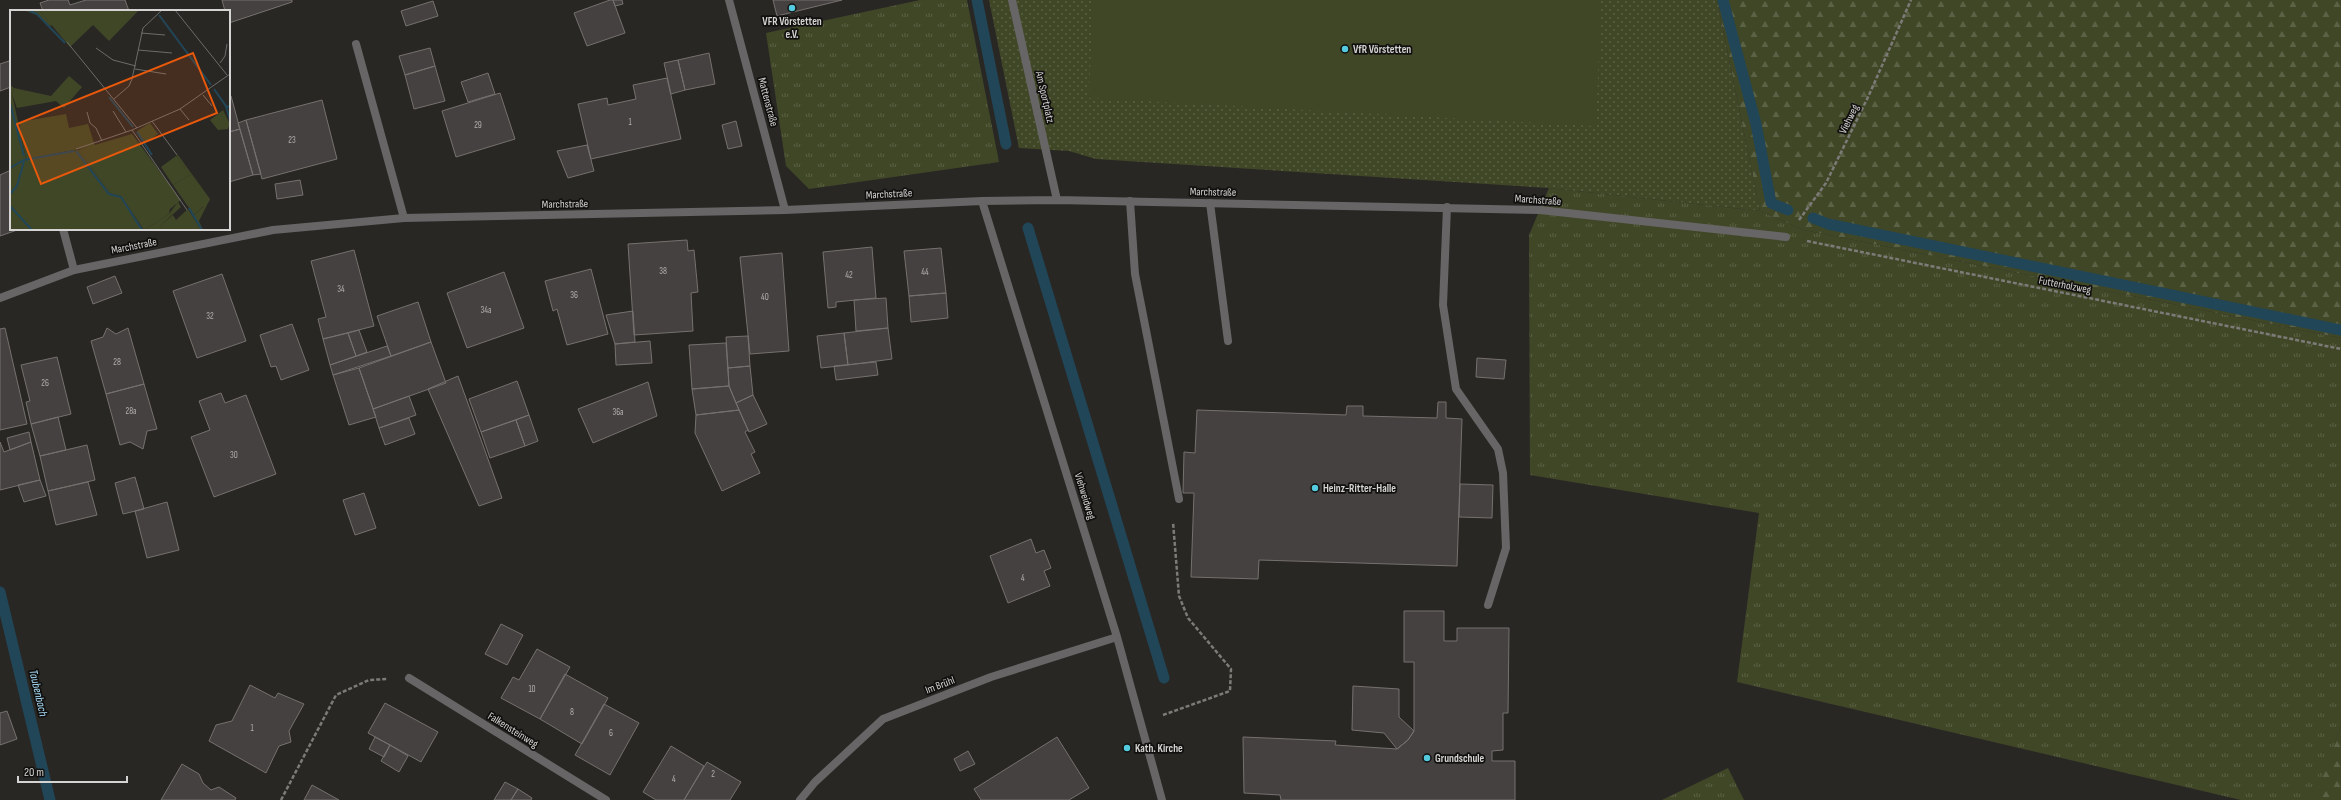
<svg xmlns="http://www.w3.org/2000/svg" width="2341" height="800" viewBox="0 0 2341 800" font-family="'Sofia Sans Condensed',sans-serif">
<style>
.grass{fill:url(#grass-tufts)}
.forest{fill:url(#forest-firs)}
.park{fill:url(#park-dots)}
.garden{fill:#404727}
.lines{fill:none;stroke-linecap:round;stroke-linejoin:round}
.stream{stroke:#214658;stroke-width:11}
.building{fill:#454140;stroke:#75716f}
.path{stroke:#7c7b78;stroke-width:2.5;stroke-dasharray:4 2;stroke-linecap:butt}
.lane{stroke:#676565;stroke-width:8}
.street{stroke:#676565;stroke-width:8}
.poi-dot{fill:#54cade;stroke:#11100f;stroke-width:1.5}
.labels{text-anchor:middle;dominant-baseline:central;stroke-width:3.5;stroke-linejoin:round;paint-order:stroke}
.number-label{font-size:9px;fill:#b1afae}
.poi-label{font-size:11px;font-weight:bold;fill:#d5d4d2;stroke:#11100f;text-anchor:start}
.street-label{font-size:11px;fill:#d5d4d2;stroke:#11100f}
.water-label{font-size:12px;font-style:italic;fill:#a6daf6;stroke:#11100f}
.inset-river{fill:none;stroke:#214658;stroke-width:2}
.inset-road{fill:none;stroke:#6e6c6a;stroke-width:1}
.view{fill:#e8590c;fill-opacity:0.15;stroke:#e8590c;stroke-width:2}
.inset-edge{fill:none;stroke:#d5d4d2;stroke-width:2}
</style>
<defs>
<pattern id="grass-tufts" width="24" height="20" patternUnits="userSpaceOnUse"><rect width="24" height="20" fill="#404727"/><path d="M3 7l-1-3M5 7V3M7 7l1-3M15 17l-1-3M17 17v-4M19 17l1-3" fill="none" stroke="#5b6145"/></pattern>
<pattern id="forest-firs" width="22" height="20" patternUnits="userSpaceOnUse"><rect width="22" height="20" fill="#404727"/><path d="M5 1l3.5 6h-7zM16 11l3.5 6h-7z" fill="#5b6145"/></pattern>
<pattern id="park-dots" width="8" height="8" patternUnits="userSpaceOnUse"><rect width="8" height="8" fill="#404727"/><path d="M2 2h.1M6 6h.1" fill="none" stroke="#5b6145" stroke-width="1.8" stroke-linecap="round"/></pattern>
</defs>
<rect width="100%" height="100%" fill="#292724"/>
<!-- grass -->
<path class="grass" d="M920,0H967L999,162L809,189L786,166L766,33Z
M1549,188L1760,211L1804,230L2341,338V726L2315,800H2241L1737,682L1759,513L1530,475L1529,235Z
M1728,768L1744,800H1662Z"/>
<!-- forest -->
<path class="forest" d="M1717,0H2341V338L1804,230L1760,211Z
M2341,726V800H2315L2316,794Z"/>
<!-- park -->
<path class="park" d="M989,0H1717L1760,211L1549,188L1096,159L1069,151L1019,148Z"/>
<!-- garden -->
<path class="garden" d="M1093,0H1601L1596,126L1089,98Z"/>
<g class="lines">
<!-- stream -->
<path class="stream" d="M977,0L1006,144
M1723,0L1756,124L1771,203L1788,210
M1813,218L1828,224L2341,330
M1028,228L1164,678
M0,592L50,800"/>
</g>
<!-- building -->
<path class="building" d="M49,0H68L70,5L86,0H125L129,11H43L40,3Z
M222,0H292V2L229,23V11H225Z
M610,0H613L625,33L587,46L574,13Z
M613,0H622L623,4L615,6Z
M773,0H842L777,16Z
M433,1L438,16L406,26L401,11Z
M430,48L435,66L405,75L399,56Z
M709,53L715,84L685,90L678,60Z
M678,60L685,90L671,94L664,63Z
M9,61L11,68V87L0,91V64Z
M435,66L445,101L414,109L405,75Z
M488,73L495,94L468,102L461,82Z
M667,78L681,139L591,159L578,104L607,98L608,105L636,99L633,85Z
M500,93L515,139L456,157L442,111Z
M229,96H231L240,129L229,132Z
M322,100L337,159L262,179L246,120Z
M246,120L261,174L253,175L238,123Z
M736,121L742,146L728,149L722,125Z
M240,129L253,175L229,182V132Z
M587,145L594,171L568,178L557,151Z
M11,170V229H20L0,236V175Z
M300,180L303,195L277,199L275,184Z
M687,240L688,251L694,250L698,292L691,293L693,331L634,335L628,244Z
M872,247L876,298L836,302V307L828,308L823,252Z
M941,248L946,293L909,296L904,251Z
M354,250L374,326L323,339L318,319L326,317L311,261Z
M782,253L789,351L750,354L740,257Z
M591,269L608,334L567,345L557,309L553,311L545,281Z
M504,272L524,328L467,348L447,293Z
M222,274L246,341L197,358L173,291Z
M115,276L122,293L93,304L87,287Z
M946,293L948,318L911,322L909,296Z
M886,298L888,328L856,331L854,300Z
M418,302L431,342L391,356L377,316Z
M633,311L635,342L615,344L606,315Z
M292,324L309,370L281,380L276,366L271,367L260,335Z
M5,328L27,424L0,430V329Z
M107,328L116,334L128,328L144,384L106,394L91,341L103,337Z
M888,328L892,359L848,365L844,333Z
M359,330L367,352L356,356L348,333Z
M348,333L356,356L330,365L323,339Z
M844,333L848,365L821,368L817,336Z
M748,336L750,366L728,368L726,337Z
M650,341L652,363L616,365L615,344Z
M431,342L446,383L373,409L359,368Z
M726,343L729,386L692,389L689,345Z
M387,346L391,356L333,375L330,365Z
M57,357L71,414L31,424L26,402L30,401L21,365Z
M1477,358L1506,360L1504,379L1476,377Z
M876,362L878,375L836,380L834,366Z
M750,366L753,395L736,403L729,386L728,368Z
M359,368L376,417L349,425L333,375Z
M458,376L502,498L479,506L428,389Z
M517,381L529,415L481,432L469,399Z
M648,382L657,416L593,443L578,409Z
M144,384L157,429L147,431L143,449L130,442L120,445L106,394Z
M729,386L739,410L696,415L692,389Z
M221,393L225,403L246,395L276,474L214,497L191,437L210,430L199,401Z
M753,395L767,424L749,432L736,403Z
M409,396L416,415L379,428L373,409Z
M1438,402H1446V418L1462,419L1457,566L1259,560L1258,579L1191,577L1194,493H1183L1184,452L1195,453L1197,410L1346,415L1347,406H1363V416L1437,418Z
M739,410L748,430L745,432L755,452L751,454L760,473L722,491L695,433L696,415Z
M529,415L538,441L525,446L516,420Z
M58,417L66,450L40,456L31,424Z
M409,418L415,434L385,445L379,428Z
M516,420L525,446L490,458L481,432Z
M29,432L31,442L10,450L7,438Z
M0,442L4,452L31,442L40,480L0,490Z
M87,445L95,480L48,491L40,456Z
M135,477L144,509L123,514L115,483Z
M40,480L46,496L24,502L18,485Z
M88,482L97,515L56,525L48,491Z
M1460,484L1493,485L1492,518L1459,517Z
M364,493L376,528L355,535L343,500Z
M167,502L179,550L147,558L135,511Z
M1031,539L1036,553L1044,550L1051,568L1044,571L1050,586L1008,603L990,556Z
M1404,611H1444V641H1457V628H1509L1508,713H1503V750L1492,751V761H1515V800H1281L1280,795L1244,793L1243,737L1336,741L1335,745L1397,749L1408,740L1414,731V662H1404Z
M501,624L523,635L507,665L485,654Z
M537,649L570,667L540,719L501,698L513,677L519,680Z
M565,674L608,698L582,744L540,719Z
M250,685L275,698L278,693L304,704L289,731L291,742L279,746L266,773L209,741L216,725L232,721Z
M1353,686L1399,689V717L1414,731L1408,740L1397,749L1384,733L1352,730Z
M385,703L438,732L421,762L368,733Z
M604,704L639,723L610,775L575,755Z
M7,711L17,739L0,745V713Z
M375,737L390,745L384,757L369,749Z
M1057,737L1089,788L1069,800H981L974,789Z
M390,745L408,756L399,772L381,761Z
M671,746L704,766L684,800H656L643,792Z
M968,751L975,764L960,771L954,759Z
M707,762L741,782L730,800H684Z
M182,764L199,774L203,783L211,790L219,787L236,798L235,800H161Z
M505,782L518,789L511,800H494Z
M312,785L339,800H304Z
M518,789L532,798L531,800H511Z"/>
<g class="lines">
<!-- path -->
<path class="path" d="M1799,220L1826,183L1869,95L1911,0
M1807,241L2341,349
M1163,715L1230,691L1231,669L1188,618L1179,596L1173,522
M281,800L336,695L369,680L387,679"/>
<!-- lane -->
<path class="lane" d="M356,44L404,218
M1130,201L1135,274L1179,499
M1210,203L1228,341
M1447,207L1443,305L1456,389L1498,449L1503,473L1506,548L1488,605
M63,229L74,270"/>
<!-- street -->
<path class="street" d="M729,0L785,210
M1012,0L1057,200
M982,201L1117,637L1162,800
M0,298L74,270L273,230L404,218L785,210L982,201L1057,200L1540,210L1786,237
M409,678L606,800
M800,800L815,782L883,719L991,677L1117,637"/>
</g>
<!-- markers -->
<g class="poi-dot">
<circle cx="792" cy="8" r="4"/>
<circle cx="1345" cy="49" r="4"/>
<circle cx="1315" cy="488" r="4"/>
<circle cx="1127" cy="748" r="4"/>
<circle cx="1427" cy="758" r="4"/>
</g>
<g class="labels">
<!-- number labels -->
<g class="number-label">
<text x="630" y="122">1</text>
<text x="478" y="125">29</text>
<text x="292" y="140">23</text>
<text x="663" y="271">38</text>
<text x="925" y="272">44</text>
<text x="849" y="275">42</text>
<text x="341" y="289">34</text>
<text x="574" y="295">36</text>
<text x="765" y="297">40</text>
<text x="486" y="310">34a</text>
<text x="210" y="316">32</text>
<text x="117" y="362">28</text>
<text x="45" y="383">26</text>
<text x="131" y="411">28a</text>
<text x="618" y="412">36a</text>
<text x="234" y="455">30</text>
<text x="1023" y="578">4</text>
<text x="532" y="689">10</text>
<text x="572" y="712">8</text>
<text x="252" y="728">1</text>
<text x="611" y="733">6</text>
<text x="713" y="774">2</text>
<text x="674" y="779">4</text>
</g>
<!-- poi labels -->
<g class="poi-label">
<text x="792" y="21" text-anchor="middle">VFR Vörstetten<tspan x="792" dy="13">e.V.</tspan></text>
<text x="1353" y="49">VfR Vörstetten</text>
<text x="1323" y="488">Heinz-Ritter-Halle</text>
<text x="1135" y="748">Kath. Kirche</text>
<text x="1435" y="758">Grundschule</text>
</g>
<!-- street labels -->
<g class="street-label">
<text transform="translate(1045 97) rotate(77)">Am Sportplatz</text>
<text transform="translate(768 102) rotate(75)">Mattenstraße</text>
<text transform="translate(1849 119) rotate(-64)">Viehweg</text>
<text transform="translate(1213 192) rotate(1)">Marchstraße</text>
<text transform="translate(889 194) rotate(-3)">Marchstraße</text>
<text transform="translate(1538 200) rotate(4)">Marchstraße</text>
<text transform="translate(565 204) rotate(-1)">Marchstraße</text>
<text transform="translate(134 246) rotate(-11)">Marchstraße</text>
<text transform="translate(2065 285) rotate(11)">Futterholzweg</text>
<text transform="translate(1085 496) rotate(73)">Viehweidweg</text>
<text transform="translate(940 685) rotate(-21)">Im Brühl</text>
<text transform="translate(513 730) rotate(32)">Falkensteinweg</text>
</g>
<!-- water labels -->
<g class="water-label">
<text transform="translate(38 693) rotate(77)">Taubenbach</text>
</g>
</g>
<!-- overview -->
<g transform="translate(10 10)">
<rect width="220" height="220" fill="#292724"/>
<path d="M29,0H129L99,31L83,15L60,37ZM59,66L72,77L54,98L46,91L7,98L2,84L4,78L41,86ZM56,104L59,118L78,114L85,136L16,149L9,112ZM140,113L148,124L135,133L127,121ZM168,145L200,189L189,211L193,220H191L183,206L193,197L186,174L166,146Z" fill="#404727"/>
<path d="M13,0H29L42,15L40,16L27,5ZM0,75L4,78L2,84L16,149L68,140L100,183L111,186L133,220H0ZM168,192L171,197L152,214L150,220H134L159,204Z" fill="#404727"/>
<path d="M122,124L171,190L160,199L159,204L134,220L111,186L100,183L68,140ZM166,146L180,165L163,175L151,157ZM178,199L191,220H150L152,214L163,205L166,210Z" fill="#404727"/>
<path d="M213,100L220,114L218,119L208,120L200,110ZM122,128L132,157L93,170L83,142ZM133,164L158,202L134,218L108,180ZM180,165L200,190L184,205L163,175ZM156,212H171V220H155Z" fill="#404727"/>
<path class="inset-river" d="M18,0L27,4L55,33M149,5L201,75M204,79L216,96L220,97M99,87L123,117M0,93L14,146M216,96L220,110M127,122L142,145M66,141L99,184L111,187L132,220M0,158L14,150L64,141M0,184L7,176L14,151M0,196L22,220M179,198L192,220"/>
<path class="inset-road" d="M165,0L217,65M131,23L155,25M57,32L127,118M86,38L103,50L126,56M128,40L162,43M210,53L215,46L217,34M125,59L156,64M193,85L202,96M104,89L119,76L122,69L133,18L152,0M170,99L179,110M103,101L116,122M77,102L80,113L86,118L92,131M142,111L167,145M122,120L177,200M66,139L122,120L170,99L220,64"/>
<path class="view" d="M183,43L207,103L31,174L7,114Z"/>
<rect width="220" height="220" class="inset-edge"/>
</g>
<!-- scale -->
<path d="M18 776v6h109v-6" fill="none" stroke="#d5d4d2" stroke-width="2"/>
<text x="24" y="776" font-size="12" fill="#d5d4d2" stroke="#11100f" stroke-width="3" paint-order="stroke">20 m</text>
</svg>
